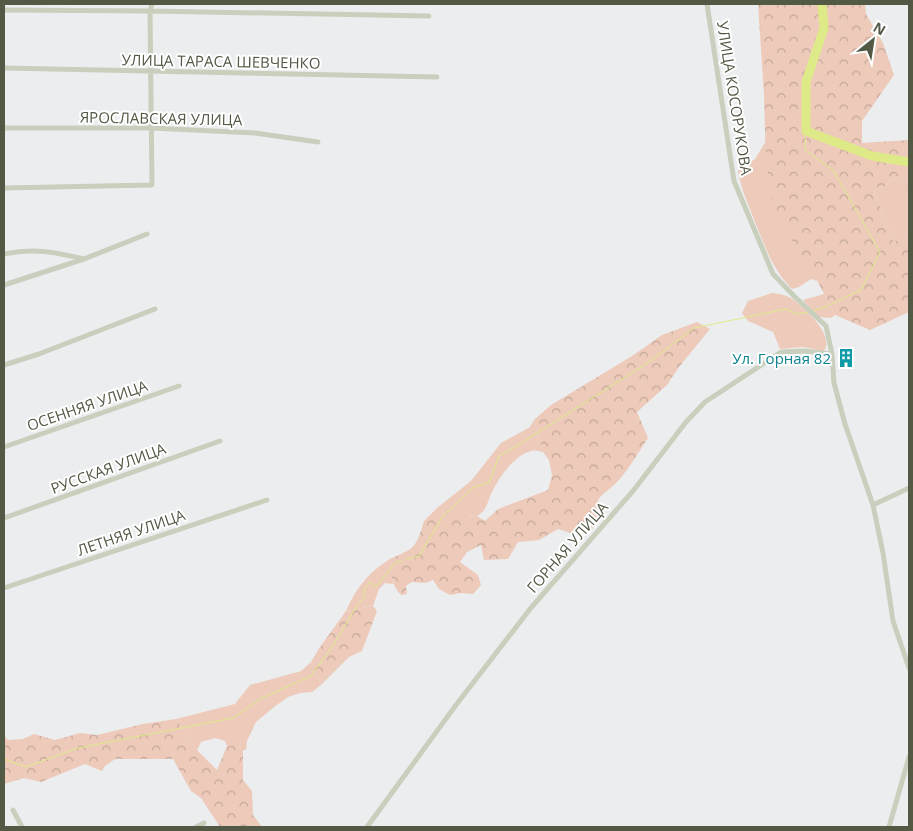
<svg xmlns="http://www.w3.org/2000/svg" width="913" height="831" viewBox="0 0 913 831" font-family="'Open Sans',sans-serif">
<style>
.grass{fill:#edcaba}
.forest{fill:url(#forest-crowns)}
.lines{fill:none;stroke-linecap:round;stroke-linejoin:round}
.stream{stroke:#deea88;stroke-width:1}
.river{stroke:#deea88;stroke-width:9}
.minor{stroke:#c8cfbd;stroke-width:5}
.labels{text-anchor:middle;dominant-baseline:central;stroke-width:4;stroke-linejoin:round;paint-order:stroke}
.street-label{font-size:15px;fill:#525945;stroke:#fff}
.culture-label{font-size:15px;fill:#0d838f;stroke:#fff;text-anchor:end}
</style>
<defs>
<pattern id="forest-crowns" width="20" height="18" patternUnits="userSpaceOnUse" patternTransform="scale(1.25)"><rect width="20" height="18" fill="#edcaba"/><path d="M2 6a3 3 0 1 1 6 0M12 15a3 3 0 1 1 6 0" fill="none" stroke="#c3a799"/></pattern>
</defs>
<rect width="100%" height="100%" fill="#ecedef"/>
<!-- grass -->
<path class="grass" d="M766,141V164L817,281L811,279L799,287L792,289C773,270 765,247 755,222C749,205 741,190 738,171L741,167L755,159Z
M903,176L908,179L909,234L904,233L901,240L893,241L873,188L884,187C890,181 895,177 903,176Z
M772,293C779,294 786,295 791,298C804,307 835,335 824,351L803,347L780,349L773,332L748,321L742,313L748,301Z
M824,294L835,315L831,318L818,317L803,300Z
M534,420L543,452C539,451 534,450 531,451C515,455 500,476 493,490C487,501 488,510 477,516L424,521L437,508L471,481L501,443L530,427Z
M390,559L393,584L385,583L379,589L373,606L346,611C357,587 367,574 390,559Z
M311,662L321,685L312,692L300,693L288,697L274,707L256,722L247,741L246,750H243L234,745L227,746L225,741L215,738L201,742L197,750L176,719L235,704L250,685L301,671Z"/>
<!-- forest -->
<path class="forest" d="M758,4H865L866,14L883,43L894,75L862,121V143L909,140V192L907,190L908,179L903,176C895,177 890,181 884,187L873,188L893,241L900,240L904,233L909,234V312L870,330L835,315L810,267L776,217L766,164L764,96Z
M697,322L710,329L679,367L667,385L637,412L648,438C638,453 628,471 615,484C609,490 603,493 598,500L605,516L587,534L571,533L558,529L539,540L518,542L508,559L484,560L481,545L467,552L460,562L478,575L481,585L473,594L461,593L450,595L439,589L433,580L426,583L412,582L406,586L407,594L401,595C391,586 391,571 390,559C415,548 416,548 424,521L459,510L469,517L477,516L485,521L498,509L548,490L552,475L549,460L543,452L534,420L551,405L632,356L662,335Z
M373,606L377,611L362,651L349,657L321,685L311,662L320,647L346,611Z
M176,719L197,750L217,770L227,746L234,745L243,750V780L252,791L253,815L262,827H220L201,798L191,791L173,759H115L105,766L102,771L85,764L41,782L24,778L4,784V735L8,740L23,739L34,734L55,740L80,733L97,735L143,724Z"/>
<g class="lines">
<!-- stream -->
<path class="stream" d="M806,131L805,150L833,170L880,252L861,290L825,307L812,311
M407,559L419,556L443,516L474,487L489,483L499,456L515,447L649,362L694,328L786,309L797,314L809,312
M4,759L26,767L78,748L233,718L260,699L311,676L334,644L358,604L364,598V589L370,582L376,587L395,563L401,561"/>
<!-- river -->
<path class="river" d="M822,4L824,28L806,82V131L872,156L909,162"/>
<!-- minor -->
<path class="minor" d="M707,4L734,181L773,274L794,296L826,326L832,354L834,383L845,424L873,505L883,553L893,621L909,668
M4,10L150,11L429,16
M4,68L437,77
M4,128H152L255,133L318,142
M4,188L152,185L150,11L152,4
M4,254C35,248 54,252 84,259
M4,285L84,259L147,234
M4,365L39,354L155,309
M4,447L179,386
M873,505L909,488
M4,518L220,441
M4,588L267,500
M13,810L22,827
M196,827L204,823
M367,827L456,705L530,609L633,491L686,422L705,402L781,352L804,351L832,354
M889,827L909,757"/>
</g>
<!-- icons -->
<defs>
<g id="building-bare" transform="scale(1.5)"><path d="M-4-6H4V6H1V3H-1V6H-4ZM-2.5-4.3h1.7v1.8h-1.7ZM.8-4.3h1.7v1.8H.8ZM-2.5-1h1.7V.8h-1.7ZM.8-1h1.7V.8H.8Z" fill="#0f9aa8" stroke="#fff" stroke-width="2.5" paint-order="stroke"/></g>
</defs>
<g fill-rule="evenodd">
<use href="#building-bare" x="846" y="358"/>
</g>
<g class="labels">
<!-- street labels -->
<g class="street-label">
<text transform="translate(221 61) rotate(1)">УЛИЦА ТАРАСА ШЕВЧЕНКО</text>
<text transform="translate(735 98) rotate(81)">УЛИЦА КОСОРУКОВА</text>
<text transform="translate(161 118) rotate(1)">ЯРОСЛАВСКАЯ УЛИЦА</text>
<text transform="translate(87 405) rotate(-19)">ОСЕННЯЯ УЛИЦА</text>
<text transform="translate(108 468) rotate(-20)">РУССКАЯ УЛИЦА</text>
<text transform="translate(131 532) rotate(-19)">ЛЕТНЯЯ УЛИЦА</text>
<text transform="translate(567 547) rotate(-49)">ГОРНАЯ УЛИЦА</text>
</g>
<!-- culture labels -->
<g class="culture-label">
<text x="831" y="358">Ул. Горная 82</text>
</g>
</g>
<!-- border -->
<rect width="913" height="831" fill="none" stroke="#525945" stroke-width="10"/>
<!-- north arrow -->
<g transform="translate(873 40) rotate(30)" stroke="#ffffff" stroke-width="4" paint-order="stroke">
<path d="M0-4L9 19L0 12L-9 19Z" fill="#525945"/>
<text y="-8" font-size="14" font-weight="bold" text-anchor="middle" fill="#525945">N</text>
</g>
</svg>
